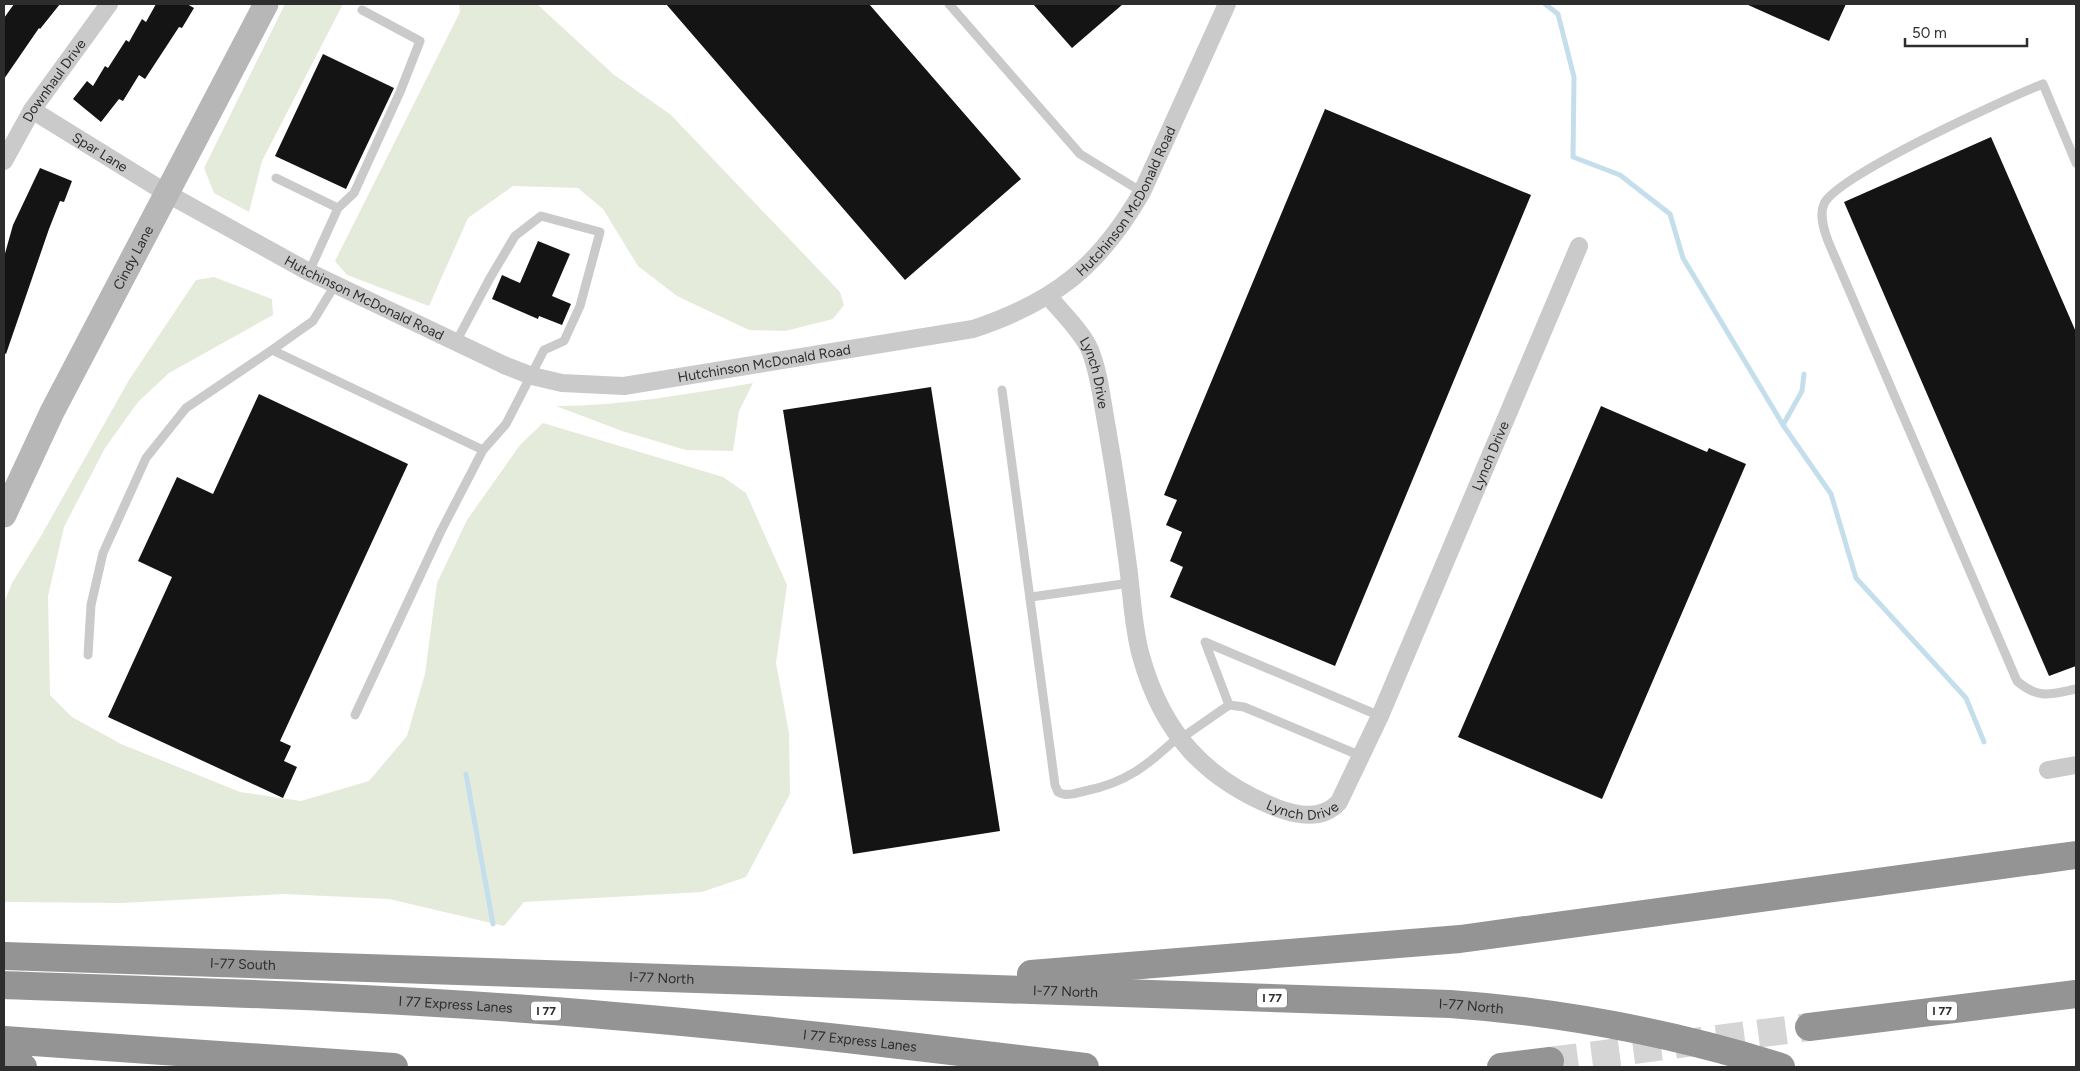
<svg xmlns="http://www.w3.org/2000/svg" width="2080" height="1071" viewBox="0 0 2080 1071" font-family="Figtree,sans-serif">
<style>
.green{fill:#e4ebda}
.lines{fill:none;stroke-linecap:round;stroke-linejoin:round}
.stream{stroke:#c5deec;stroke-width:5}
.building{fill:#141414}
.motorway-tunnel{stroke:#d5d5d5;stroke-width:28;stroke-dasharray:28 14;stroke-linecap:butt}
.service{stroke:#cacaca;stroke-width:9}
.minor{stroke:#cacaca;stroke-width:18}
.secondary{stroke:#b7b7b7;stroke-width:25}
.motorway{stroke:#949494;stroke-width:28}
.labels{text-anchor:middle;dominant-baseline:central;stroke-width:5;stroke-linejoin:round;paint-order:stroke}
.shield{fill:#fff;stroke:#6c6c6c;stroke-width:1}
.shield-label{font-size:12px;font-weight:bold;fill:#2d2d2d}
.street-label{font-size:14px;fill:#2d2d2d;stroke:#fff}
</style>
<rect width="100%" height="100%" fill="#fff"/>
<!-- green -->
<path class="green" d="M285,4H343L262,161L249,212L214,193L204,168Z
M459,4H537L613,74L671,115L840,292L844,305L833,319L785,331L749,330L677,296L638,266L603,209L578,188L513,186L468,218L429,306L347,275L335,261L460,12Z
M214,277L272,299L273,315L169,373L138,402L105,448L64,527L48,596L50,695L72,717L121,744L240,792L301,801L369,781L407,736L425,674L437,583L467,520L520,445L543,423L723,477L746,493L787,585L776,663L789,733L790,794L746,877L702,892L524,902L504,926L389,899L284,894L123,903L4,902V603L12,583L41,536L129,380L196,280Z
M753,383L739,411L733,451L686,450L622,431L556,406C623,406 687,394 753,383Z"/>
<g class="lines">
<!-- stream -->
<path class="stream" d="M1545,4L1558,14L1574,77L1573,157L1620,175L1670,214L1683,258L1783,425L1831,494L1856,578L1966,698L1984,742
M1783,425L1802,391L1804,374
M466,774L493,924"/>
</g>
<!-- building -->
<path class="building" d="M14,4H60L40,29L39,28L4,79V18Z
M156,4H187L194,8L182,28L179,27L145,79L139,75L123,101L119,99L101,122L73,99L87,81L93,86L105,66L108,68L126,40L129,42L142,19L146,22Z
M666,4H869L1021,179L905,280Z
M1033,4H1123L1072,48Z
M1746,4H1846L1829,41Z
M323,54L394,88L346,189L275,156Z
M1325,109L1531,195L1335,666L1170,597L1183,567L1170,561L1182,532L1166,525L1177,500L1164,495Z
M1991,137L2076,332V666L2049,676L1844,202Z
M40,168L72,181L64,202L60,201L49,229L6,354L4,353V257L13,225Z
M538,241L570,254L552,296L571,304L562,325L539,316L538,319L492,299L502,275L520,283Z
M931,387L1000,831L853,854L783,410Z
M259,394L408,464L280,741L291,746L284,761L297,767L283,798L108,717L172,577L138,561L177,477L213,494Z
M1601,406L1707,452L1709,448L1746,464L1602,799L1458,737Z"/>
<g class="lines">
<!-- motorway-tunnel -->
<path class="motorway-tunnel" d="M1550,1061L1809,1027"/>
<!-- service -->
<path class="service" d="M949,4L1080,154L1142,192
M2076,163L2043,84C2009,97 1836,176 1824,204C1819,215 1824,230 1828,241L2017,681C2039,700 2051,694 2076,689
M276,178L338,208L309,272
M338,208L354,193L400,92L420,41L362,10
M335,285L313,321L272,350L483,450L506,424L544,350L564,341L580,306L600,232L541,216L515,236L490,278L456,342
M1002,390L1055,785L1058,792C1066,797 1076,793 1085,791C1126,783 1148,765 1178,737
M1031,597L1130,583
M88,655L91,605L103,553L146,458L186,408L272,350
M1229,705L1205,642L1380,716
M355,715L441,531L483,450
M1180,739L1229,705L1244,707L1361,756"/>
<!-- minor -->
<g class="minor">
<path id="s1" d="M32,110L168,194L309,272L504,365L532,376L562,383L624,386L973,329C1054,302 1099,267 1142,192L1227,4"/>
<path id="s2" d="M4,161L32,110L109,4"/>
<path id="s3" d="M1048,296C1061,311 1083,333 1090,350C1100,375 1102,402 1107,428C1115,474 1122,520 1128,566C1132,596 1133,628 1141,656C1162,732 1204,779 1277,808C1298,816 1323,820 1339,802L1380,716L1579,246"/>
<path d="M2048,770L2076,765"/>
</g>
<!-- secondary -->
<path class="secondary" id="s4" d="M4,515L52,412L266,4"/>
<!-- motorway -->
<g class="motorway">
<path id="s5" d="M4,956L1450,1004C1563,1012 1673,1033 1781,1067"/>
<path d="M1031,974L1460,939L2076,855"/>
<path id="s6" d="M4,985C207,992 411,998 614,1016C771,1029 928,1048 1085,1067"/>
<path d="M1809,1027L2076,994"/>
<path d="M4,1040L394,1067"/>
<path d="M4,1066L23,1067"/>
<path d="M1501,1067L1550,1061"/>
</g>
</g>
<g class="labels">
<!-- shield labels -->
<g class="shield">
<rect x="1257" y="988.5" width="30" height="19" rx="4"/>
<rect x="531" y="1001.5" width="30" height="19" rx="4"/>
<rect x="1927" y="1001.5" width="30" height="19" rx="4"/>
</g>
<g class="shield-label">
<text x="1272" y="998">I 77</text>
<text x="546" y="1011">I 77</text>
<text x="1942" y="1011">I 77</text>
</g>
<!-- street labels -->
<g class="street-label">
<text stroke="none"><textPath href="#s2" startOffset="95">Downhaul Drive</textPath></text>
<text stroke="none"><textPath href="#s1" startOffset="80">Spar Lane</textPath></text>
<text stroke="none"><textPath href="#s1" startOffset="1221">Hutchinson McDonald Road</textPath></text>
<text stroke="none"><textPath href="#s4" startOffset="288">Cindy Lane</textPath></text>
<text stroke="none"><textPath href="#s1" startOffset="382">Hutchinson McDonald Road</textPath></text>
<text stroke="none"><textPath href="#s1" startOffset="802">Hutchinson McDonald Road</textPath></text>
<text stroke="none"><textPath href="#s3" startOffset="92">Lynch Drive</textPath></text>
<text stroke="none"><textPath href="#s3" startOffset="1036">Lynch Drive</textPath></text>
<text stroke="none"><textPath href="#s3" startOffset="618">Lynch Drive</textPath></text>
<text stroke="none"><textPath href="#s5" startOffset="239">I-77 South</textPath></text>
<text stroke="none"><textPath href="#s5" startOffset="658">I-77 North</textPath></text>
<text stroke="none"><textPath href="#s5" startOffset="1062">I-77 North</textPath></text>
<text stroke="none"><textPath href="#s6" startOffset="452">I 77 Express Lanes</textPath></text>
<text stroke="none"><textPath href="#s5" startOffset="1468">I-77 North</textPath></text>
<text stroke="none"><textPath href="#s6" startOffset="858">I 77 Express Lanes</textPath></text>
</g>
</g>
<!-- border -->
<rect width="2080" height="1071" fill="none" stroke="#2d2d2d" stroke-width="10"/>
<!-- scale -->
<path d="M1905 38v8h122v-8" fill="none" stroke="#2d2d2d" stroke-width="2.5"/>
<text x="1912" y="38" font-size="15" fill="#2d2d2d" stroke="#ffffff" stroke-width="4" paint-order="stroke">50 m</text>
</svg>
